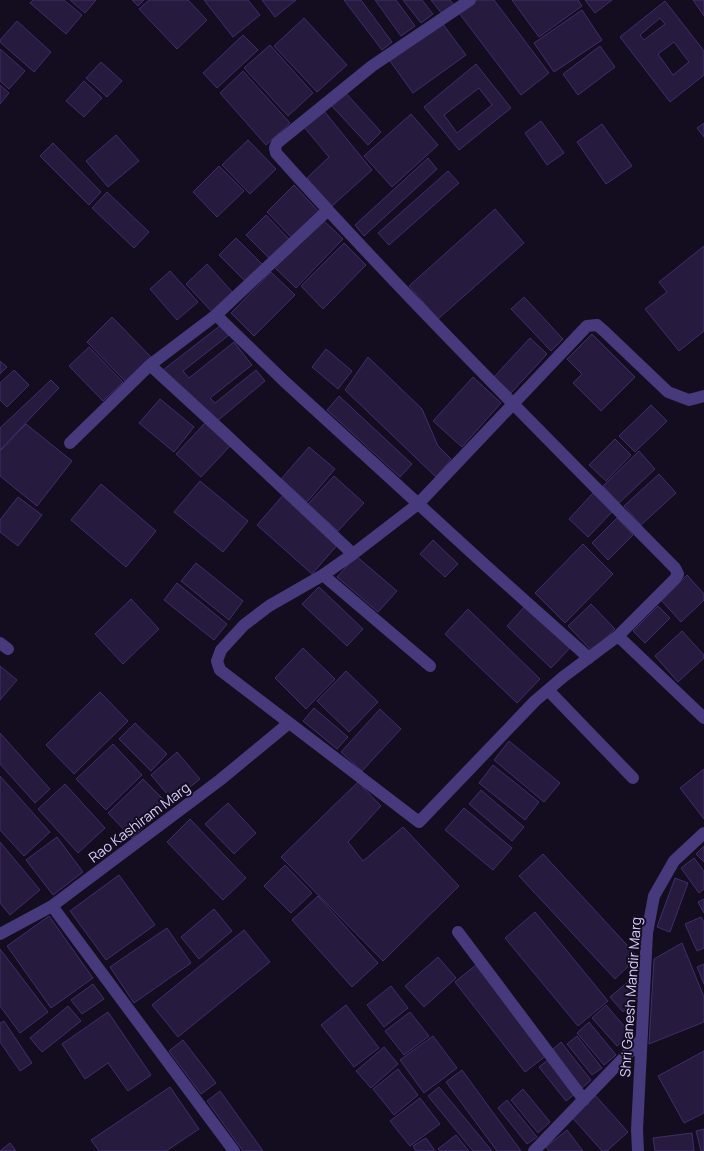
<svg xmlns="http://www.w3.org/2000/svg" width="704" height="1151" viewBox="0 0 704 1151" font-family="Manrope,sans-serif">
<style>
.building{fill:#271a3f;stroke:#422d6a;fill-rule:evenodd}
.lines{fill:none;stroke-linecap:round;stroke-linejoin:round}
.street{stroke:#463a7c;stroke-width:12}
.labels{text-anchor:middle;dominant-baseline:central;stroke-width:4;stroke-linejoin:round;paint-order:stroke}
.street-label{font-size:14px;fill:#dacdfd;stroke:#130d1f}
</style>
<rect width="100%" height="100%" fill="#130d1f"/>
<!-- building -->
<path class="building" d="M33,0H64L82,15L66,34L30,3Z
M70,0H96L85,13Z
M132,0H144L138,6Z
M149,0H188L207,20L177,49L139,9Z
M204,0H248L260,15L233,37Z
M262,0H296L275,17Z
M344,0H361L392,42L382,50Z
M375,0H396L415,26L401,36Z
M403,0H422L433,14L421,23Z
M431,0H450L454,5L443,15Z
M475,0H494L549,73L521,95L459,13Z
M512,0H578L582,6L539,37Z
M585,0H612L595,13Z
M693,0H704V16Z
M665,1L704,51V75L670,102L620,37ZM660,18L665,24L644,40L640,35ZM674,42L689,62L673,75L658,54Z
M582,10L602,40L554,72L534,43Z
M304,18L347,65L317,92L274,46Z
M17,21L51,52L34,72L0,42V40Z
M442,23L466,55L413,93L390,61Z
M243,35L258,50L217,88L203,73Z
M270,45L313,93L288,116L244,68Z
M600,46L615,67L578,95L563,74Z
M0,49L25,71L9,89L0,81Z
M101,62L122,81L107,97L86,78Z
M476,64L511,108L459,150L424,107ZM479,88L492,105L457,133L444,115Z
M243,71L290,123L266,145L220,93Z
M84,81L102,98L84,117L66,101Z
M0,85L9,93L0,104Z
M344,91L381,132L368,145L330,104Z
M324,111L372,170L332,206L307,178L329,157L304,127Z
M411,114L438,145L392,187L364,156Z
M541,121L564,153L547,165L525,133Z
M704,123V137L697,128Z
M602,124L632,166L606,184L577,142Z
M116,135L139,161L108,187L86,161Z
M248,140L276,169L250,194L222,165Z
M53,143L101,192L89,205L40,156Z
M428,158L437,169L364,236L355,225Z
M219,166L244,191L217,217L193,192Z
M448,171L459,183L389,245L378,233Z
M294,185L320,213L293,239L267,212Z
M107,192L149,232L134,248L92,208Z
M495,209L524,243L438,319L409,286Z
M266,215L290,240L270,259L246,235Z
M321,218L343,239L296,288L274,267Z
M236,238L263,265L246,282L219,255Z
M344,243L366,265L323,309L301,286Z
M704,246V331L679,351L645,309L667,292L659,282Z
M207,264L234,294L213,313L186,284Z
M170,271L198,302L177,320L150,289Z
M271,272L295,295L254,336L231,313Z
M524,297L563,339L551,351L511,309Z
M112,317L151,357L126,382L87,342Z
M221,325L229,335L183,371L189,378L234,342L252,365L210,398L215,403L256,370L265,381L215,423L163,370Z
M592,334L635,377L601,411L573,383L582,374L567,359Z
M530,338L547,354L511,393L494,377Z
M89,347L123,382L103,401L69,366Z
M326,349L352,371L338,389L312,367Z
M368,357L422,409L438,446L451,459L436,477L345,390Z
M0,361L7,367L0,374Z
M14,370L29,385L7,407L0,400V383Z
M473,377L501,403L462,447L433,421Z
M51,380L59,388L0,450V428Z
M339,396L412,464L400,477L327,410Z
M160,399L194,427L174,452L139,423Z
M651,405L667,421L635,452L619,436Z
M205,423L230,446L201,477L176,454Z
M26,424L72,461L37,506L0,476V451Z
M615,439L631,455L606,481L589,465Z
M309,447L335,469L307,502L281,479Z
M639,451L655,469L619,503L603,486Z
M659,474L676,493L641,525L624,506Z
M334,476L364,503L338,531L308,504Z
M200,481L248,521L223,552L174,512Z
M101,484L156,531L126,567L71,520Z
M285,493L340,542L312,574L257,525Z
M593,493L612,512L588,537L569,519Z
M18,497L42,515L18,546L0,532V520Z
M617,518L633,535L608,560L592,543Z
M433,540L458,564L445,577L420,554Z
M583,544L613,574L565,623L535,593Z
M356,556L397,591L378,612L337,577Z
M196,563L243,601L229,620L181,581Z
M687,575L704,594V600L681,622L661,600Z
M177,583L227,624L214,640L164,600Z
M319,587L363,629L347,646L302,604Z
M131,599L159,629L123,664L95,634Z
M591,604L615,629L592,651L568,626Z
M526,605L571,647L551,668L507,626Z
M658,606L670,618L645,643L633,631Z
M468,609L540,679L517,703L445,634Z
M682,631L704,655V658L678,682L655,656Z
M303,648L335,679L306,709L275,678Z
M0,666L17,680L0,700Z
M346,671L378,702L349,732L317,701Z
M100,692L128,721L74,774L46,745Z
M314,708L348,737L337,749L303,721Z
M380,709L401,729L362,771L341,752Z
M135,723L167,754L151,771L119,739Z
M0,733L50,789L35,803L0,764Z
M509,741L560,783L544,802L494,760Z
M113,744L142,775L106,810L76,779Z
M177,752L200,779L173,801L151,775Z
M493,765L539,802L525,820L479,783Z
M704,769V819L680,788Z
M0,776L50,832L24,856L0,830Z
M143,779L168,804L132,838L108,813Z
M358,782L381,806L348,842L363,861L403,827L459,886L383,961L281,857Z
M65,784L105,828L78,853L38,809Z
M481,790L524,827L512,841L469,804Z
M228,803L256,833L234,854L205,824Z
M464,808L512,848L493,870L445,830Z
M190,819L246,878L223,900L167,842Z
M57,837L83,872L53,895L26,860Z
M0,842L40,890L10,915L0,903Z
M704,846V862L696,854Z
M543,854L638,957L615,979L519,876Z
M694,858L704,871V889L699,893L681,868Z
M285,865L312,893L291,913L264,886Z
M119,875L155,925L106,960L70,911Z
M675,878L688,883L670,932L657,927Z
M318,896L378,963L352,987L292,920Z
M704,899V913L698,902Z
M214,909L232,931L199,959L181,937Z
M535,912L608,1001L578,1026L505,938Z
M49,916L93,978L51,1008L7,946Z
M701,917L704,922V948L697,951L685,924Z
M167,928L191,963L134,1003L110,967Z
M244,930L270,962L178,1037L152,1005Z
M682,943L704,997V1022L649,1044L654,959Z
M0,949L48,1012L20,1033L0,1006Z
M438,957L456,978L424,1007L405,986Z
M704,964V984L697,967Z
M476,965L547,1055L525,1072L455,982Z
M636,975L641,995L623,1012L610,997Z
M93,984L104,999L82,1014L71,1000Z
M391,986L408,1008L384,1027L367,1005Z
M346,1005L379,1048L354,1067L321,1025Z
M606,1005L631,1034L617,1046L592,1018Z
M68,1006L81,1021L42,1052L30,1038Z
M108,1012L151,1075L128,1091L108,1063L85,1079L62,1044Z
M410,1012L429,1036L404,1055L385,1031Z
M4,1021L32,1063L20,1071L0,1042V1023Z
M589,1022L616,1055L604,1065L577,1033Z
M433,1036L457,1068L424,1093L400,1060Z
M577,1036L602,1068L592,1075L567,1044Z
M183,1040L216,1083L201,1094L169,1051Z
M561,1042L591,1080L582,1088L552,1050Z
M384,1047L398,1064L371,1088L356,1071Z
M704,1051V1113L684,1123L658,1076Z
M549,1059L577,1092L566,1101L539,1067Z
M398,1069L418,1095L394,1115L373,1089Z
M462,1070L521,1151H497L446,1082Z
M170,1087L199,1129L166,1151H99L91,1140Z
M439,1087L492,1151H473L428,1096Z
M523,1089L550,1122L538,1133L511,1100Z
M220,1091L263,1151H243L207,1101Z
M594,1094L628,1132L607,1151H602L570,1115Z
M420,1098L440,1124L410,1146L390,1121Z
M507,1100L537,1137L527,1144L498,1108Z
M704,1129V1151H701L696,1131Z
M567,1130L583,1151H549L546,1147Z
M692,1133L694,1151H655L653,1138Z
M456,1135L469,1151H440L438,1149Z
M426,1138L435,1151H416L413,1146Z
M10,1143L16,1151H0Z"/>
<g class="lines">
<!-- street -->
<path class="street" d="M470,0L372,66L277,143L275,148L276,153C404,296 540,431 675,568L678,574L675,579L618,636L563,677L535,701L419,822L220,670L217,661L221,650L244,625L269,606L323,575L353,554L418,504L587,326L597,325L604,331L668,392L689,400L704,396
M216,315L284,381L484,564L589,658
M150,365L223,432L353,554
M70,443L150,365L216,315L328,210
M323,575L430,666
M618,636L704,718
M0,643L8,649
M548,690L633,778
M52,906L234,1151
M458,932L584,1100
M0,934L52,906L220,780L289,723
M534,1151L641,1040
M638,1151L637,1130L647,933L654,896L674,861L704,833"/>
</g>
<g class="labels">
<!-- street labels -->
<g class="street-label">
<text transform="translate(139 822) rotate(-37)">Rao Kashiram Marg</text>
<text transform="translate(630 997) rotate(-86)">Shri Ganesh Mandir Marg</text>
</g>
</g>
</svg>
